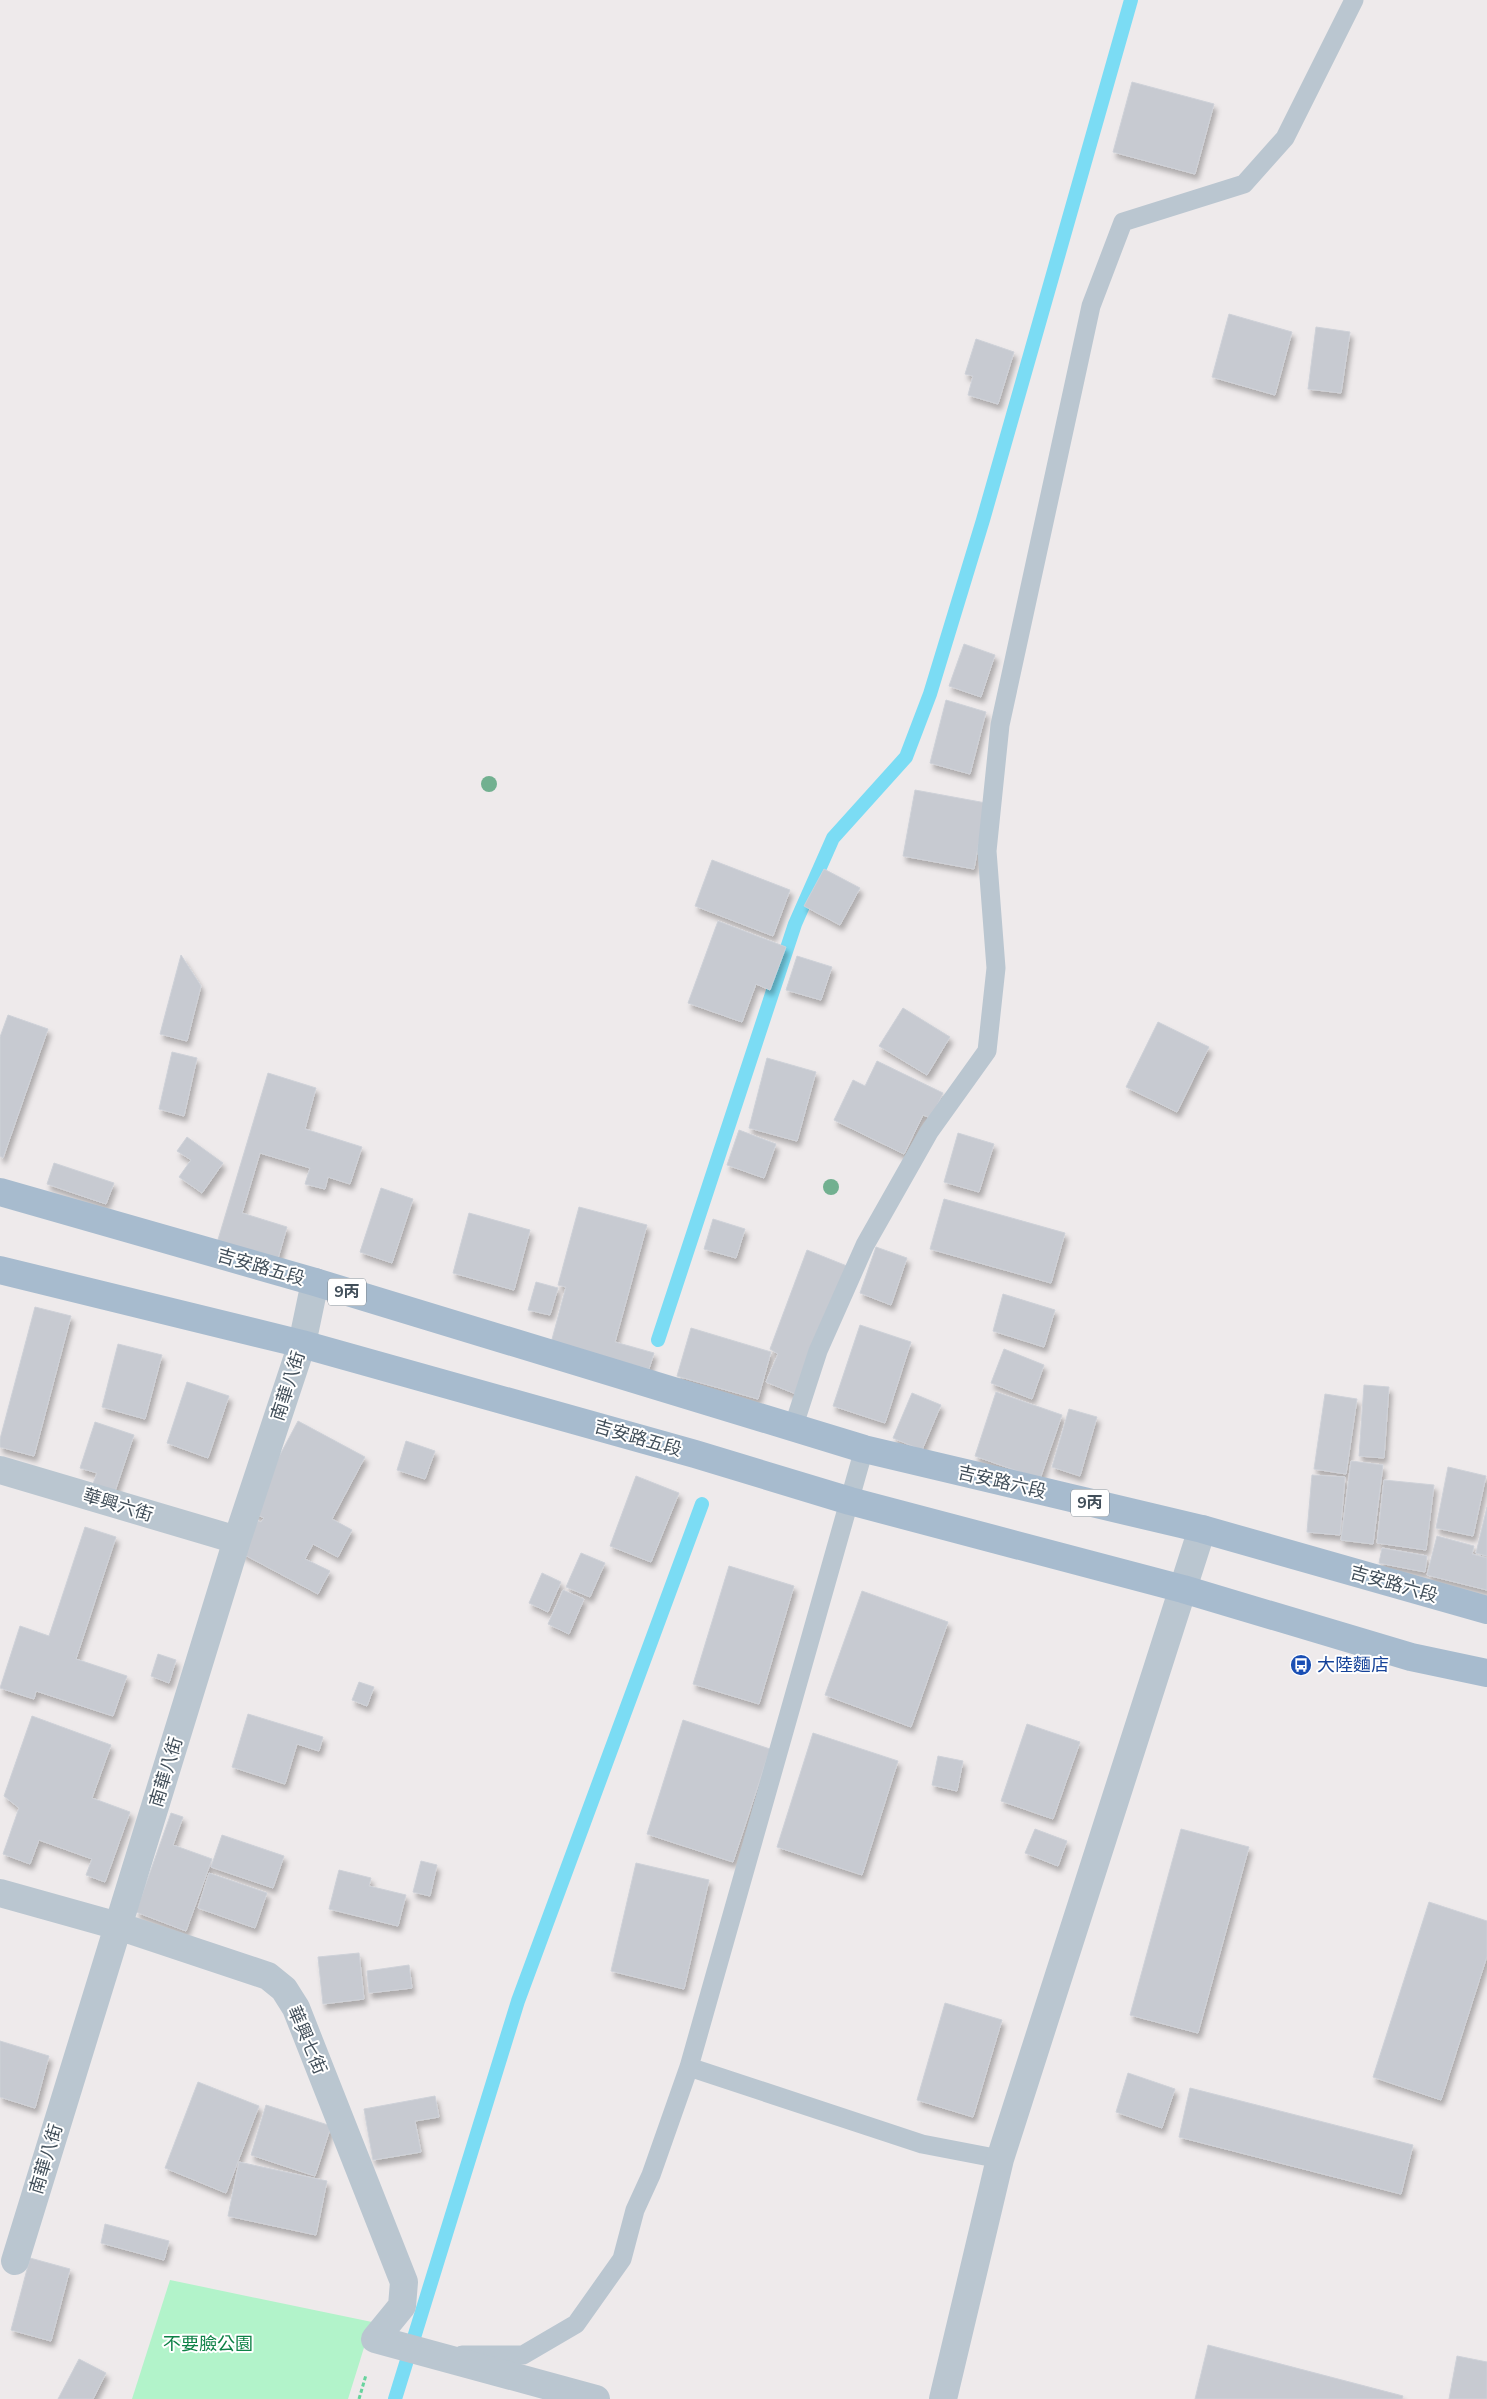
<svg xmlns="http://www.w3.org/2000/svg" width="1487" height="2399" viewBox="0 0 1487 2399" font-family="'Nunito Sans','Noto Sans TC',sans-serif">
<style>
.green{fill:#b2f3ca}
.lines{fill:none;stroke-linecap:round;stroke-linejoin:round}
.stream{stroke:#7bdcf4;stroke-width:14}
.building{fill:#c7cad1;stroke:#ced1d8;filter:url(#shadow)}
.path{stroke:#67d39d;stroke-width:3;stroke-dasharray:4 2.5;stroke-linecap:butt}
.lane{stroke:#bac6d0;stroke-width:19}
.street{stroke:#bac6d0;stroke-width:28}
.primary{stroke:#a7bbce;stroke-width:28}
.tree{fill:#72b090}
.labels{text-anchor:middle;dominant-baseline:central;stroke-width:4;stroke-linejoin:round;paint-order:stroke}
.shield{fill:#fff;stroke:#7b848c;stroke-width:1}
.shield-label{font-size:16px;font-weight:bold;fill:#424f5a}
.street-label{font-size:18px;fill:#424f5a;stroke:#fff}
.transit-label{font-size:18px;fill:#164399;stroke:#fff;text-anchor:start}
.park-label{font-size:18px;fill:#0d8146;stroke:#fff}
</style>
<defs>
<filter id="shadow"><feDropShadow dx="3" dy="5.5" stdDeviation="2.5" flood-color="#0004"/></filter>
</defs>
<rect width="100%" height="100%" fill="#eeeaeb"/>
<!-- green -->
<path class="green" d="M170,2280L372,2322L348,2399H132Z"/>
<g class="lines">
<!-- stream -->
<path class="stream" d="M658,1340L795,924L833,838L906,757L930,694L983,520L1131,0
M395,2399L518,2001L702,1504"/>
</g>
<!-- building -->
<path class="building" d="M1132,82L1214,104L1195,174L1113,152Z
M1229,314L1292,332L1275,395L1212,377Z
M1316,327L1350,332L1341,393L1308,389Z
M976,339L1014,352L998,404L968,395L973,376L965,374Z
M964,644L995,655L981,697L949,686Z
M946,700L986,712L970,774L930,763Z
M915,790L986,803L974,869L903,856Z
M712,860L790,890L773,936L695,906Z
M824,869L860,888L840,925L804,906Z
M718,921L786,947L770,990L756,984L742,1022L688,1003Z
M181,955L201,986L187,1041L160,1034Z
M797,956L832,967L821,1000L786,990Z
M903,1008L950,1037L927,1075L879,1046Z
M8,1015L48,1029L3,1158L0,1156V1037Z
M1158,1022L1209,1047L1177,1112L1126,1087Z
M172,1052L197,1058L184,1116L159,1109Z
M767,1058L816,1072L797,1141L749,1128Z
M877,1061L943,1093L931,1118L923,1115L904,1154L834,1120L853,1080L865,1086Z
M268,1073L316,1088L305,1129L362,1147L350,1184L328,1177L325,1189L305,1184L310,1168L260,1153L242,1213L287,1227L277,1262L217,1243Z
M739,1130L776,1144L764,1178L727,1165Z
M958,1133L994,1144L979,1192L944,1182Z
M187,1137L223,1163L202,1193L179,1177L191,1160L177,1151Z
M54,1163L114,1183L106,1204L47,1184Z
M381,1188L413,1199L392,1263L360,1252Z
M944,1199L1065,1233L1051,1283L930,1249Z
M579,1207L647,1225L615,1342L654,1353L649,1369L551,1343L566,1287L558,1285Z
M469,1213L530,1230L514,1290L453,1273Z
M713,1219L745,1229L736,1258L704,1249Z
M876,1247L907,1258L891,1305L860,1293Z
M807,1250L847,1266L796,1394L766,1382L778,1354L770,1349Z
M536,1282L558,1288L550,1315L528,1310Z
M1003,1294L1055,1310L1044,1347L993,1331Z
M35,1307L71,1316L34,1456L0,1447V1439Z
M860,1325L911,1342L885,1423L833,1406Z
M691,1328L771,1352L758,1399L677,1376Z
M118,1344L162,1355L145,1419L102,1407Z
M1004,1349L1044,1365L1032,1399L991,1383Z
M187,1382L229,1396L208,1458L167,1443Z
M1364,1385L1389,1387L1384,1458L1359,1456Z
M996,1392L1062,1415L1040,1479L975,1456Z
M912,1393L941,1405L922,1450L893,1438Z
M1325,1394L1357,1399L1346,1474L1314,1469Z
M1069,1409L1097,1417L1080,1476L1052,1467Z
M298,1421L365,1457L332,1519L352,1530L338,1557L313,1544L305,1559L330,1571L318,1594L241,1553L258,1521L261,1522L264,1518L250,1511Z
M95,1422L134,1435L112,1500L90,1492L97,1473L80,1468Z
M406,1441L435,1451L425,1479L397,1470Z
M1351,1461L1383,1465L1373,1544L1341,1540Z
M1448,1467L1486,1476L1473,1536L1436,1528Z
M1312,1475L1345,1477L1340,1535L1307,1532Z
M636,1476L679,1493L651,1562L610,1546Z
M1384,1480L1434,1485L1426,1550L1377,1543Z
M1487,1507V1556L1476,1553Z
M85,1527L116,1537L76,1659L127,1676L113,1716L36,1691L34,1699L0,1688L20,1626L49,1636Z
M1437,1536L1474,1546L1472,1554L1487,1558V1590L1427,1575Z
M1382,1548L1427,1556L1425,1572L1379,1563Z
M581,1553L605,1563L590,1597L566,1587Z
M729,1566L794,1586L759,1704L693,1684Z
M542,1573L561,1582L548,1612L529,1603Z
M563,1590L584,1599L569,1634L548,1624Z
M862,1591L948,1622L911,1727L825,1695Z
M158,1654L176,1660L169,1683L151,1676Z
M359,1682L374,1687L367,1706L352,1700Z
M248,1714L323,1737L319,1751L297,1744L285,1784L232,1767Z
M32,1716L111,1745L92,1798L130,1812L105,1882L86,1875L92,1859L39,1840L30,1864L3,1854L19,1808L4,1796Z
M683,1720L770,1749L733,1862L647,1834Z
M1027,1724L1080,1742L1053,1819L1001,1801Z
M813,1733L898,1761L862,1875L777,1847Z
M938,1756L963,1761L957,1791L932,1785Z
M171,1813L183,1817L173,1845L212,1859L186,1931L136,1912Z
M1035,1829L1067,1841L1058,1866L1025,1853Z
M1181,1829L1249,1847L1198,2033L1130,2015Z
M222,1835L284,1856L273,1888L211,1867Z
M421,1861L437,1865L430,1896L413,1892Z
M636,1863L709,1880L684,1989L611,1971Z
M339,1870L371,1878L369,1886L406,1895L398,1926L329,1909Z
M209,1873L267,1893L255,1928L198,1908Z
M1429,1902L1487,1921V1956L1441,2100L1373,2077Z
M359,1953L364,1999L323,2004L318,1957Z
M409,1965L412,1988L369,1993L367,1971Z
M945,2003L1002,2020L973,2117L917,2100Z
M0,2041L49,2056L35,2108L0,2097Z
M1128,2073L1175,2089L1162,2128L1116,2112Z
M198,2082L259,2106L226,2193L165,2168Z
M1190,2088L1413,2145L1401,2194L1179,2137Z
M435,2096L439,2117L415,2121L421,2152L373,2160L364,2109Z
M266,2105L331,2126L315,2176L251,2155Z
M239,2162L327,2181L316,2235L228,2216Z
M105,2224L169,2241L164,2260L101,2243Z
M30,2258L70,2269L51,2341L11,2330Z
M1208,2345L1403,2396L1402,2399H1195Z
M1457,2356L1487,2362V2399H1449Z
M79,2359L106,2373L93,2399H58Z"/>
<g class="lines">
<!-- path -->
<path class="path" d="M359,2399L366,2375"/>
<!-- lane -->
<path class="lane" d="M793,1428L818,1351L865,1245L929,1132L987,1051L996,968L987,851L1000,725L1091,306L1123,222L1244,184L1285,138L1354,0
M689,2067L922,2144L1000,2159
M462,2355H523L576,2324L622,2259L635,2210L651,2175L689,2067L864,1449"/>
<!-- street -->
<path class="street" d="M0,1470L237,1540
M0,1893L118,1926L268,1976L284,1989L296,2008L404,2282L402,2306L375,2339L596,2399
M15,2261L237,1540L302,1344L315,1282
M943,2399L1000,2159L1202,1529"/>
<!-- primary -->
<path class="primary" d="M0,1192L315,1282L864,1449L1202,1529L1487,1610
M0,1270L302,1344L695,1454L850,1501L1183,1589L1411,1657L1487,1673"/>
</g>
<!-- trees -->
<g class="tree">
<circle cx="489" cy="784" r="8"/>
<circle cx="831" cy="1187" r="8"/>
</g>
<!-- icons -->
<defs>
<g id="bus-disc" transform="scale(1.125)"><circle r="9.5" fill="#1a4fb4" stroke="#fff"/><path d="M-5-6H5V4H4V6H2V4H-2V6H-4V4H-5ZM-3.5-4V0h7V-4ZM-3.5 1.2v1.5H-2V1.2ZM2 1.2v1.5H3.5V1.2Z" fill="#fff"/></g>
</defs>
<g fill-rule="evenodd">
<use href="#bus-disc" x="1301" y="1665"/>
</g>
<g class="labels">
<!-- shield labels -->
<g class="shield">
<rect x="328" y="1278.5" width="38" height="27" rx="4"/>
<rect x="1071" y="1489.5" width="38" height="27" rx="4"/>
</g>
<g class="shield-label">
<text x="347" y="1292">9丙</text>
<text x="1090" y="1503">9丙</text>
</g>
<!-- street labels -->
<g class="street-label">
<text transform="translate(261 1267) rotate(16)">吉安路五段</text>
<text transform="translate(288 1386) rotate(-72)">南華八街</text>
<text transform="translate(638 1438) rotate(16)">吉安路五段</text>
<text transform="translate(1002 1482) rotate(13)">吉安路六段</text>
<text transform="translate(118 1505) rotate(17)">華興六街</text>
<text transform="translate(1394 1584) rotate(16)">吉安路六段</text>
<text transform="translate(166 1772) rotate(-73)">南華八街</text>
<text transform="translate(307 2040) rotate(67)">華興七街</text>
<text transform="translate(46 2159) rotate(-73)">南華八街</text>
</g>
<!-- transit labels -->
<g class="transit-label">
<text x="1317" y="1665">大陸麵店</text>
</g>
<!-- park labels -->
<g class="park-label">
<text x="208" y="2344">不要臉公園</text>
</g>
</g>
</svg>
